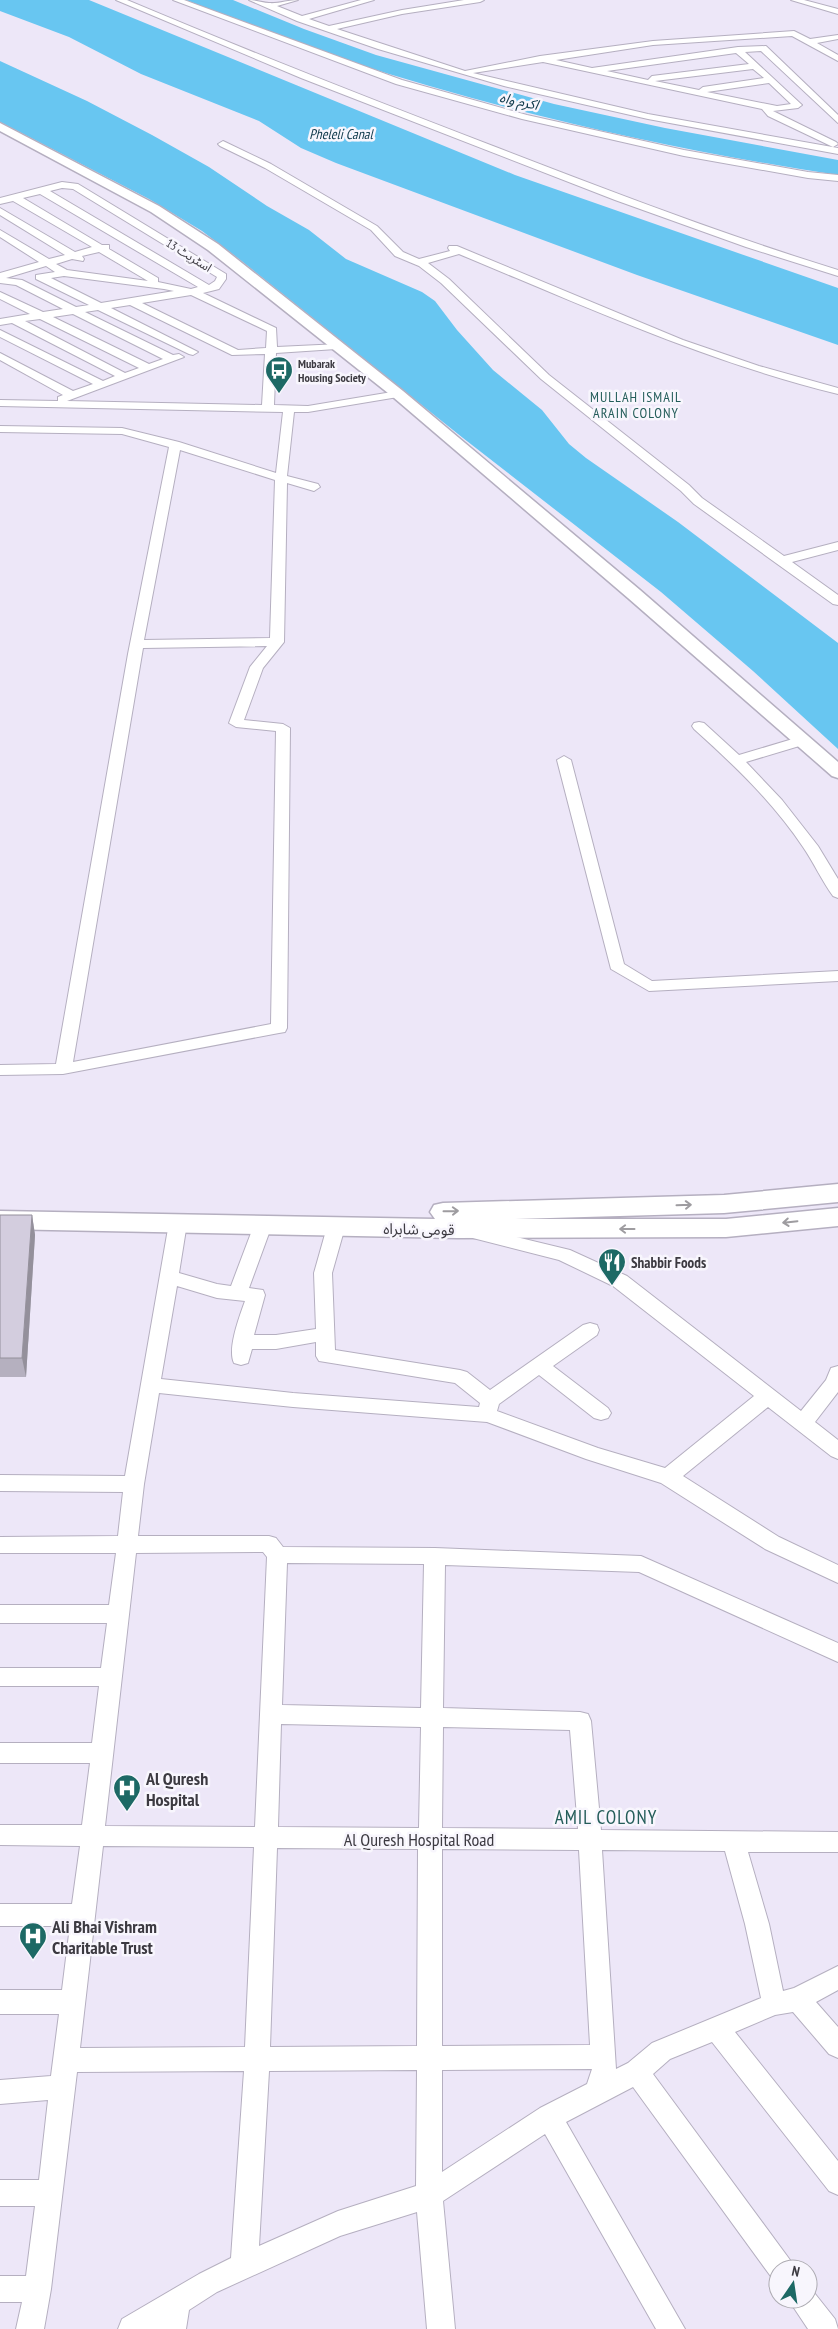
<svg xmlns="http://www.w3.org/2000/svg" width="838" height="2329" viewBox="0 0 838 2329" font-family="'PT Sans Narrow','Noto Sans Arabic',sans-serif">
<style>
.water{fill:#68c6f1}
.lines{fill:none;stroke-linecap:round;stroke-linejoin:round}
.minor-casing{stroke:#b5afc0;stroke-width:2}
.major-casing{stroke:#b5afc0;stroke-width:3}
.highway-casing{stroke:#b5afc0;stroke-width:3}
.minor{fill:#fff;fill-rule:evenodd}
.major{fill:#fff;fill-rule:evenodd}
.highway{fill:#fff;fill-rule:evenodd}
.wall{fill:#b5b0bf}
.shaded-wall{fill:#94909b}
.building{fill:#d3cdde;stroke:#94909b}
.oneway{stroke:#9e9ca0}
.labels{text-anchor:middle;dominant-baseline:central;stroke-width:5;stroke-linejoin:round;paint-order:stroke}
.far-street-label{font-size:12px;fill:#3c3a41;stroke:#f8f6fd}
.far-poi-label{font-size:12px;font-weight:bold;fill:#3c3a41;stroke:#f8f6fd;text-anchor:start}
.far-water-label{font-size:14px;font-style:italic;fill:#103a4c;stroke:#f8f6fd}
.far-neighbourhood-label{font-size:14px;letter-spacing:1px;fill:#245d5a;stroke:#f8f6fd}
.street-label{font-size:15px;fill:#3c3a41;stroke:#f8f6fd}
.poi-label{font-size:15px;font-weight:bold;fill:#3c3a41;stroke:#f8f6fd;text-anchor:start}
.near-poi-label{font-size:18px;font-weight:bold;fill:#3c3a41;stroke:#f8f6fd;text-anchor:start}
.near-street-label{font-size:18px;fill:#3c3a41;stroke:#f8f6fd}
.near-neighbourhood-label{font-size:19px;letter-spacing:1px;fill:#245d5a;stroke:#f8f6fd}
</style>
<rect width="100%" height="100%" fill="#ede7f8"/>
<!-- water -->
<path class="water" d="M0,0H89L515,175L838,288V345L637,275L336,163L301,148L259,121L141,74L69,37L0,11Z
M186,0H233L304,29L376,55L554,104L665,128L838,160V175C673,150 508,113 348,61C293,43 239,21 186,0Z
M0,61L87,101L152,135L209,167L267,206L309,230L346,259L422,292L435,301L457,330L493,370L542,410L569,444L586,458L678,522L838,643V749L753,671L661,592L463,438L239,259L202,231L149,199L0,122Z"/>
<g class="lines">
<!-- minor casing -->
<g class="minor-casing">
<path id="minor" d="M116,0H127C248,51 370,99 493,146C607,190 721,234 838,270V276L746,247L615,200L301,78Z
M173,0H184L402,80L527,115L684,150L808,172L838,175V181L808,178L684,156L522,119L396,84Z
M249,0C256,0 263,3 269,3C277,4 289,0 298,0L277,6L302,16L361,0H374L309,19L329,26L402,10L464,0H484L480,2L402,14L337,29L465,71L540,56L653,41L794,31L810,39L838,35V39L817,43L838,55V61L792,36L653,45L556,60L592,68L738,47L766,46L838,115V123L761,51L745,52L802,105L798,108L773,111L836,142L838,144L833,147L768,116L762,109L543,62L473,73L648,114L838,148V154L648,119L504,86L378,49L297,21ZM736,53L749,64L652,76L648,80L607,71ZM753,69L764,78L703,87L699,90L655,81ZM769,83L791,104L777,106L707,92Z
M791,0H804L838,9V14Z
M223,141L271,164L377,226L403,252L419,259L450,251L448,248L449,246H457L683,340L759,366L838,388V394C707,362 584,306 459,254L428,263L449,279L549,375L689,485L702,498L784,556L838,542V550L792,562L838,595V605L833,604L694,504L681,491L541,379L441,283L419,266L395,256L371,230L265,168L220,146L218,144Z
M62,182L78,184L226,274V279L219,289L203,293L276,328L277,347L340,344L341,346L336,349L276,353L274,405L308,406L398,391L404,394L398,397L308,412H294L287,476L318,484L320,487L314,491L287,483L284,642L263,668L244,720L283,724L290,728L287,1028L285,1032L279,1033L63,1074L0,1075V1065L56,1064L128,654L169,447L122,434L0,432V426L122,428L179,442L276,473L283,412L0,406V400L58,401V397L63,395L0,360V353L73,391L93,384L0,337V330L103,381L115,376L12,323L0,325V319L30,314L0,299V292L43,312L63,309L16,285L0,283V273L39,262L0,237V230L49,259L65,255L0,215V208L75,252L92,247L13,201L0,204V198ZM62,188L73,189L217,277L215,281L209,285L50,191ZM40,194L198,287L191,289L158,282V278L109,249V245H102L23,198ZM99,252L148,281L67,270L56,264L72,259L83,261L84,259L82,256ZM46,266L55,272L36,275V279L89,305L76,307L22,280L6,278ZM64,276L164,289L174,291L101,303L51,278ZM191,295L267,331L266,348L238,350L142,303ZM130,305L232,355L265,354L262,405L67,401L184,357L179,354L173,355L85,312L98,310L189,354L193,355L198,352L111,308ZM73,314L163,359L149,364L53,317ZM40,319L139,368L125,373L25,321ZM180,450L275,480L270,638L144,640ZM267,646L250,667L229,723L236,727L276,731L271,1024L73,1062L143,648Z
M699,722L704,723L739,755L796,738H806L808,741L806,744L746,762L782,800L818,846L838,879V898L833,896C822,881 814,863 803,847C773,802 734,765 694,729L692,726L694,723Z
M564,756L571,760L624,964L652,981L838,971V981L649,991L611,969L557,760Z
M178,1217L184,1219L187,1223L179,1273L217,1284L231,1286L254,1225L257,1221L263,1219L269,1221L272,1225L249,1288L263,1290L265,1295L254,1335H276L316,1329L314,1273L327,1227L330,1223L336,1221L342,1223L345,1227L332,1273L335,1350L460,1370L467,1372L490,1390L583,1325L590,1323L597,1325L599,1330L597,1335L553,1366L608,1408L611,1413L608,1418L601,1420L594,1418L539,1375L499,1404L497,1411L598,1448L665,1468L754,1396L613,1286L559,1260L465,1236L462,1232L465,1228L471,1226L570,1250L627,1276L801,1411L826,1380L831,1368L838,1366V1392L815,1422L838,1440V1459L831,1456L768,1407L683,1476L779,1537L838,1565V1583L765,1549L661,1483L586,1459L487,1422L293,1407L159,1393L144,1484L138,1536H269L276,1538L283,1547L435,1548L641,1556L838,1643V1662L639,1572L445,1565L443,1708L580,1712L588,1714L591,1721L601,1830L838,1832V1852H748L769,1924L783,1991L794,1988L838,1966V1990L816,2002L838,2027V2058L829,2054L793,2012L775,2015L735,2032L838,2161V2195L829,2191L712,2042L670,2059L653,2074L790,2260L794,2269H778V2281L772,2278L633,2087L566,2122L685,2329H656L545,2134L443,2201L455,2329H427L417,2212L340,2236L217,2292L189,2310L186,2329H118L122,2319L199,2274L231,2258L244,2071L77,2072L51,2289L44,2329H16L22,2302H0V2276H26L35,2206H0V2180H39L48,2100L0,2104V2080L51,2076L59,2014H0V1990H62L70,1926H0V1904H72L80,1846L0,1845V1825H82L90,1763H0V1743H92L99,1686H0V1668H101L107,1623H0V1605H109L116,1553H0V1537L118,1536L123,1492L0,1491V1475L125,1476L169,1223L172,1219ZM177,1286L217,1298L245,1301C240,1315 227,1349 234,1363L241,1365L248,1363L252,1349H276L316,1342V1356L319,1361L455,1383L480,1403L479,1407L293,1393L161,1379ZM263,1552L267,1557L255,1827L105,1826L136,1553ZM287,1563L424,1564L421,1708L282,1705ZM281,1724L421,1727L419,1828L278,1827ZM443,1727L570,1730L578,1829L442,1828ZM103,1846L254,1847L245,2047L80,2048ZM277,1848L418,1849L417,2046L270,2047ZM442,1849L579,1850L590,2045L442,2046ZM602,1850L725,1851L745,1924L761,1998L652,2043L628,2063L616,2069ZM592,2069L587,2084L540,2108L442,2172V2070ZM417,2070L416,2186L338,2211L259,2246L269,2071Z
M808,2288L812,2290L835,2319L838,2329H808L794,2308L790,2299H808Z"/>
</g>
<!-- major casing -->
<g class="major-casing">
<path id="major" d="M0,123L159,206L218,244L403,391L640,590L838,762V778L832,776L628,598L393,397L208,250L151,212L0,131Z"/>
</g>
<!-- highway casing -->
<g class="highway-casing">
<path id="highway" d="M838,1184V1202L724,1213L515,1219H726L838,1208V1226L726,1237L458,1238L0,1229V1211L435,1219L430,1212L434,1205L443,1203L724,1195Z"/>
</g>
<!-- minor -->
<use href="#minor" class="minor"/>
<!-- major -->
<use href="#major" class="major"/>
<!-- highway -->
<use href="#highway" class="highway"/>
</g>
<!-- wall -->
<path class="wall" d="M0,1215H32L35,1235L26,1377H0Z"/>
<!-- shaded-wall -->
<path class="shaded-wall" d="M32,1215L35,1235L26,1377L22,1358Z"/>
<!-- building -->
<path class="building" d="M0,1215H32L22,1358H0Z"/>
<!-- one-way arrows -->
<defs><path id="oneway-shaft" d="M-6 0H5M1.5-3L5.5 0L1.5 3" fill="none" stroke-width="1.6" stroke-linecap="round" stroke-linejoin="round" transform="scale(1.25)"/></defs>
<g class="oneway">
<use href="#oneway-shaft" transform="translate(684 1205) rotate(-2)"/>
<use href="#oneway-shaft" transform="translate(451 1211) rotate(-1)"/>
<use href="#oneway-shaft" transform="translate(790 1222) rotate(174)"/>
<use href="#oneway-shaft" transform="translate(627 1229) rotate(180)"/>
</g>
<!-- icons -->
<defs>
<g id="bus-pin" transform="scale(1.4375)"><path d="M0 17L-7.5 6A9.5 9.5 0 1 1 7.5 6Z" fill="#1d6965" stroke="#f8f6fd"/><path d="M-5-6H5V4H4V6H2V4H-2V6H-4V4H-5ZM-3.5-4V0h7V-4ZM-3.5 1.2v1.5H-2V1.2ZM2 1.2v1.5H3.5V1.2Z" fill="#fff"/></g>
<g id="restaurant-pin" transform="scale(1.4375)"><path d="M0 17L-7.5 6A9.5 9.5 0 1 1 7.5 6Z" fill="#1d6965" stroke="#f8f6fd"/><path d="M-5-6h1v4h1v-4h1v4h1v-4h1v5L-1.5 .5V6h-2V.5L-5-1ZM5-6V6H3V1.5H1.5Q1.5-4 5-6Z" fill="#fff"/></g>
<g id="hospital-pin" transform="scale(1.4375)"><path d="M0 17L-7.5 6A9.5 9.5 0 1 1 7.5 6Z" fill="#1d6965" stroke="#f8f6fd"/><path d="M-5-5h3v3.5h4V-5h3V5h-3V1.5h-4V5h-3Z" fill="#fff"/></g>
</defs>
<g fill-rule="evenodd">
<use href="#bus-pin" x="279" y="370"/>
<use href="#restaurant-pin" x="612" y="1262"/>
<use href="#hospital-pin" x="127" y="1788"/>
<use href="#hospital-pin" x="33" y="1936"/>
</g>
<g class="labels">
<!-- far-street labels -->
<g class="far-street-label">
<text transform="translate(189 255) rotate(32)">اسٹریٹ 13</text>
</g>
<!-- far-poi labels -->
<g class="far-poi-label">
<text x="298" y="363">Mubarak<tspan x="298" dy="14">Housing Society</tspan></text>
</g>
<!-- far-water labels -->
<g class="far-water-label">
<text transform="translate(519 101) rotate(12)">اکرم واہ</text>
<text x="341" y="134">Pheleli Canal</text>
</g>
<!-- far-neighbourhood labels -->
<g class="far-neighbourhood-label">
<text x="636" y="397">MULLAH ISMAIL<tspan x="636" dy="16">ARAIN COLONY</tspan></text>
</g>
<!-- street labels -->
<g class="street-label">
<text transform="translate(419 1229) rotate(1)">قومی شاہراہ</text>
</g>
<!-- poi labels -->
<g class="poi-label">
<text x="631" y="1262">Shabbir Foods</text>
</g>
<!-- near-poi labels -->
<g class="near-poi-label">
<text x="146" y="1778">Al Quresh<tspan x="146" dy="21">Hospital</tspan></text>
<text x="52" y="1926">Ali Bhai Vishram<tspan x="52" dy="21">Charitable Trust</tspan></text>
</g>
<!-- near-street labels -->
<g class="near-street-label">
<text x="419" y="1839">Al Quresh Hospital Road</text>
</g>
<!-- near-neighbourhood labels -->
<g class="near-neighbourhood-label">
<text x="606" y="1817">AMIL COLONY</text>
</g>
</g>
<!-- north arrow -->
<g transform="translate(793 2284) rotate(13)"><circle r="24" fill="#f8f6fd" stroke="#adabb2"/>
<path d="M0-4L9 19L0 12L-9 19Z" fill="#1d6965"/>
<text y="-8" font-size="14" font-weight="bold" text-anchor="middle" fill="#3c3a41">N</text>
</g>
</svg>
